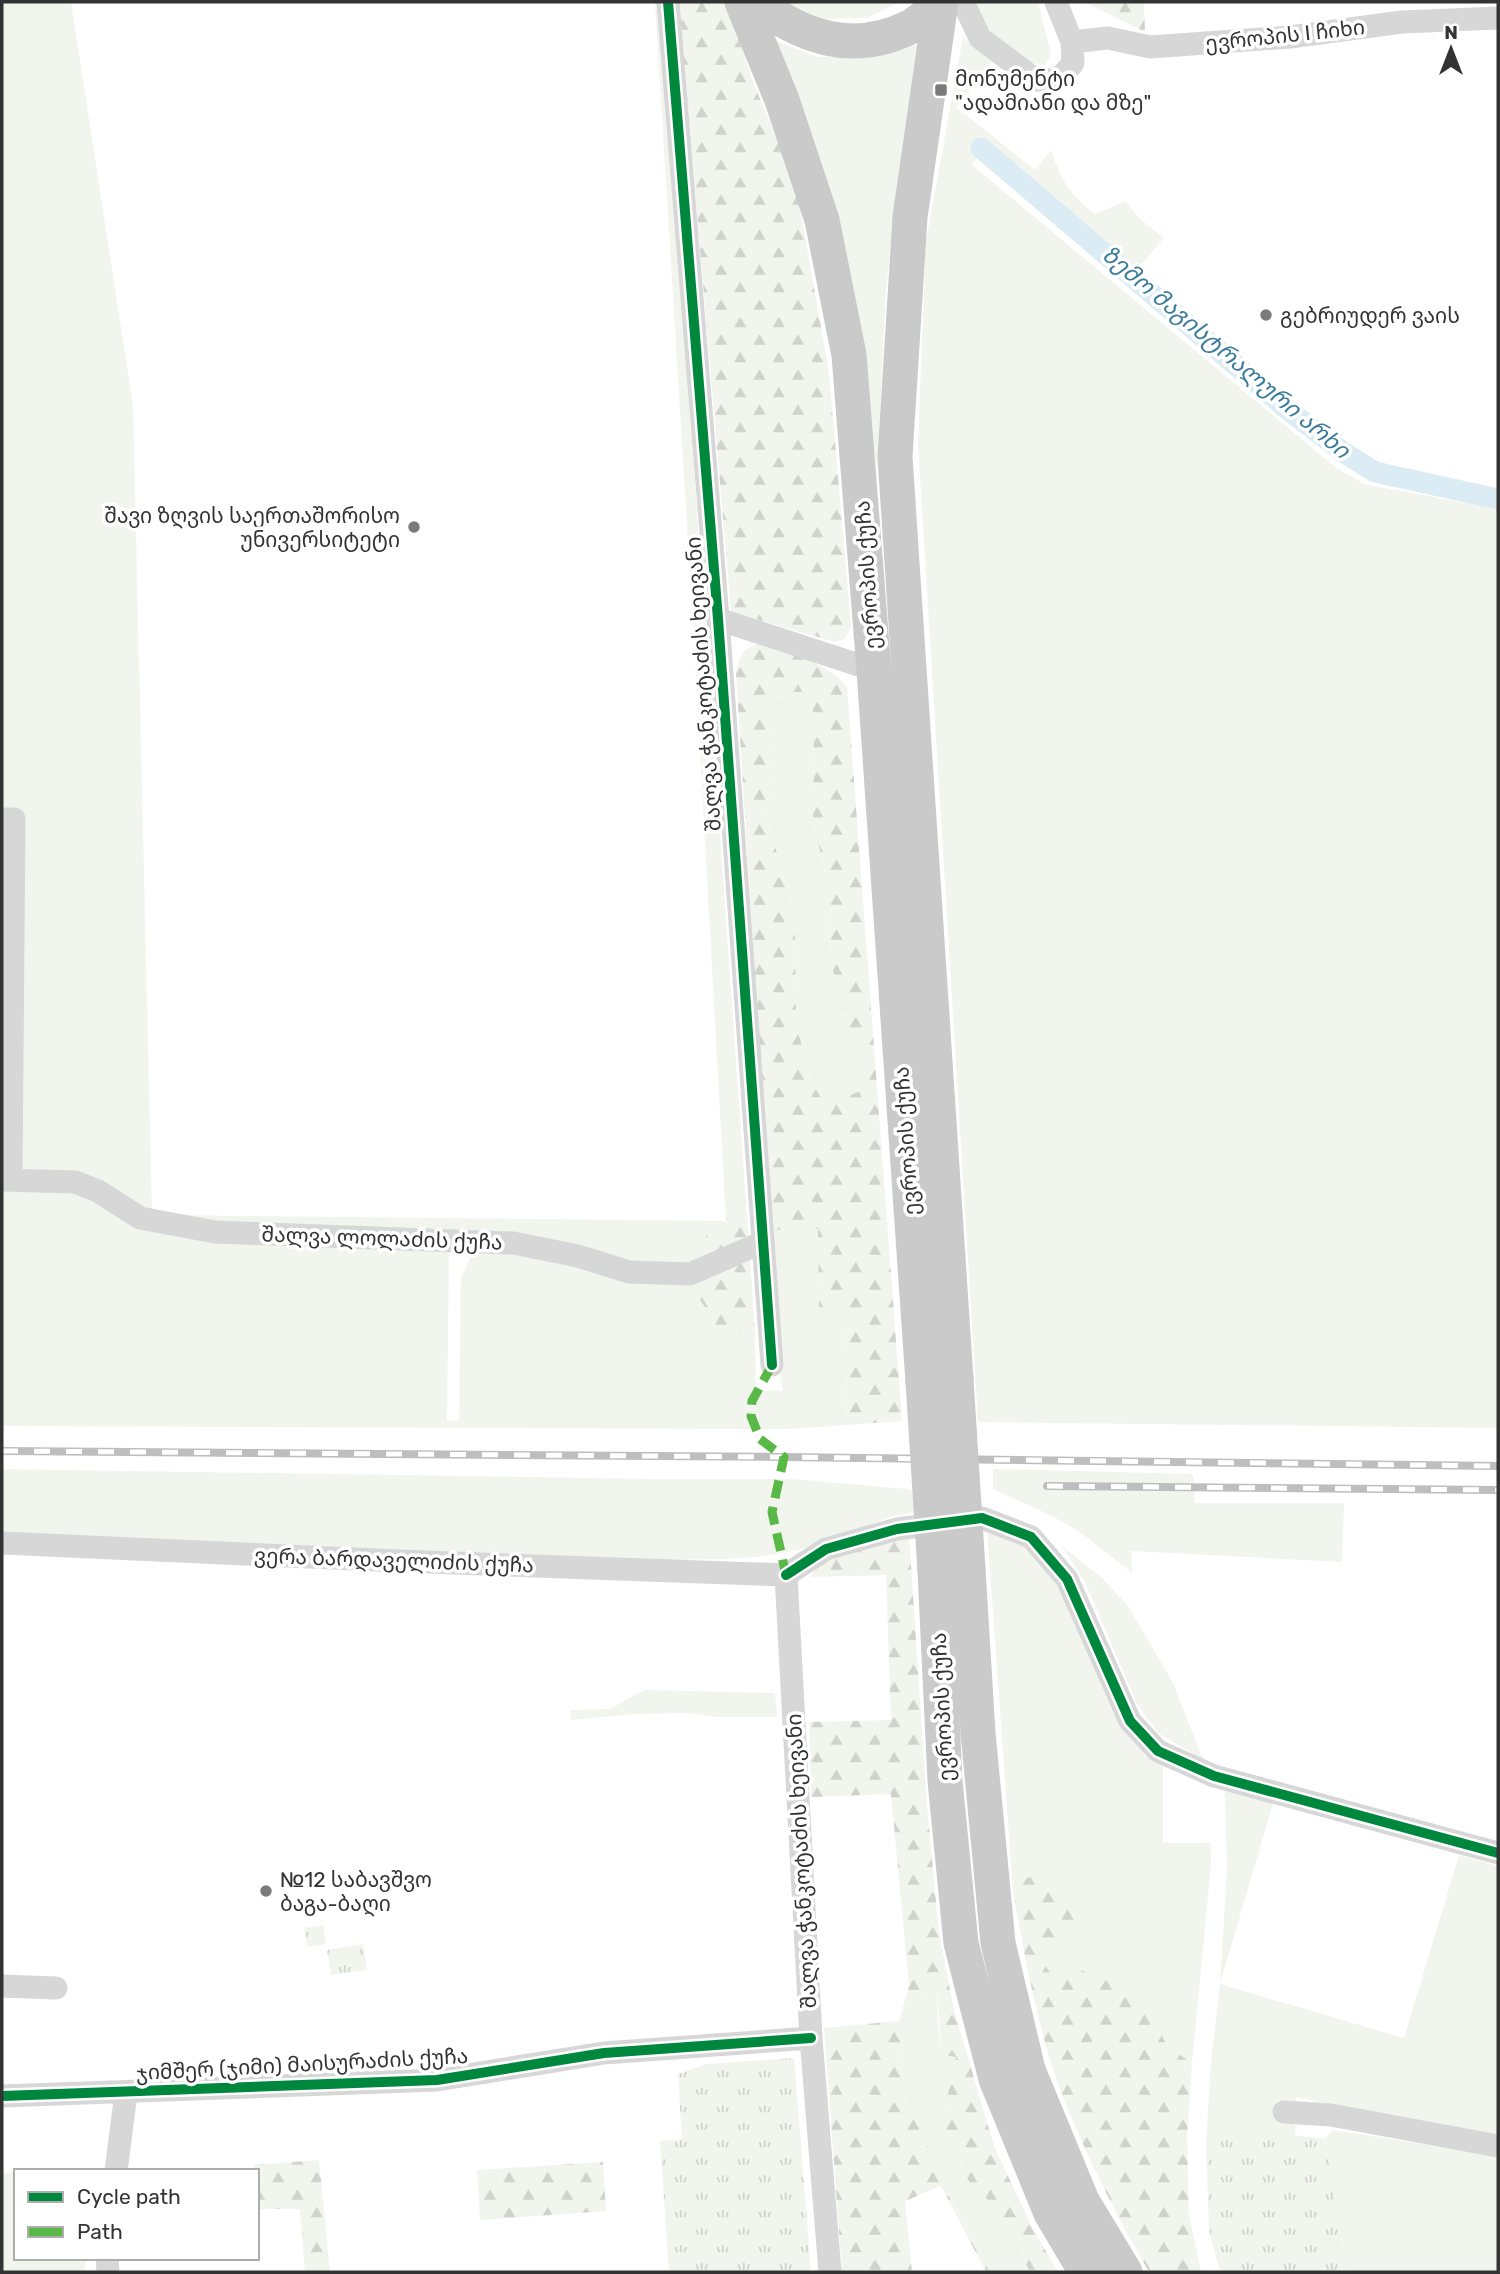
<svg xmlns="http://www.w3.org/2000/svg" width="1500" height="2274" viewBox="0 0 1500 2274" font-family="Rubik,'Noto Sans Georgian',sans-serif">
<style>
.green{fill:#f2f5ed}
.forest{fill:url(#forest-firs);fill-rule:evenodd}
.park{fill:url(#park-tufts)}
.lines{fill:none;stroke-linecap:round;stroke-linejoin:round}
.canal{stroke:#dcecf4;stroke-width:21}
.street{stroke:#d7d7d7;stroke-width:23}
.primary{stroke:#cacaca;stroke-width:35}
.rail-casing{stroke:#bebebe;stroke-width:8}
.rail{stroke:#fff;stroke-width:5;stroke-dasharray:16;stroke-linecap:butt}
.primary-bridge{stroke:#cacaca;stroke-width:35}
.quiet{stroke:#58b947;stroke-width:9;stroke-dasharray:18 9;stroke-linecap:butt}
.cycleway-casing{stroke:#fff;stroke-width:15}
.cycleway{stroke:#00873e;stroke-width:10}
.poi-dot{fill:#7a7a7a;stroke:#fff;stroke-width:2.5}
.labels{text-anchor:middle;dominant-baseline:central;stroke-width:7;stroke-linejoin:round;paint-order:stroke}
.street-label{font-size:21px;fill:#333;stroke:#fff}
.poi-label{font-size:21px;fill:#333;stroke:#fff;text-anchor:start}
.water-label{font-size:23px;font-style:italic;fill:#3b7c9b;stroke:#fff}
</style>
<defs>
<pattern id="forest-firs" width="22" height="20" patternUnits="userSpaceOnUse" patternTransform="scale(1.75)"><rect width="22" height="20" fill="#f2f5ed"/><path d="M5 1l3.5 6h-7zM16 11l3.5 6h-7z" fill="#d0d2cc"/></pattern>
<pattern id="park-tufts" width="24" height="20" patternUnits="userSpaceOnUse" patternTransform="scale(1.75)"><rect width="24" height="20" fill="#f2f5ed"/><path d="M3 7l-1-3M5 7V3M7 7l1-3M15 17l-1-3M17 17v-4M19 17l1-3" fill="none" stroke="#d0d2cc"/></pattern>
</defs>
<rect width="100%" height="100%" fill="#fff"/>
<!-- green -->
<path class="green" d="M2,2H71L133,406L152,1215L726,1221L712,1225L702,1243L711,1262L678,1268L630,1265L573,1248L519,1239L219,1224L147,1215L102,1187L71,1178L14,1176L18,816L2,815Z
M655,2H661L746,1202L725,1203L693,623Z
M784,2H900L867,18L814,19Z
M976,2H1038L1051,55L1045,65C1016,65 982,29 976,2Z
M963,37L992,62L956,107L1035,170L1051,150C1061,180 1069,194 1095,214L1126,201L1139,218L1164,238L1136,271L986,144L972,165L1335,467L1364,484L1498,509V1428L978,1422L918,444L926,241Z
M776,41L818,57L885,54L918,44L898,178L886,290L877,472L850,292Z
M789,692H807L814,715L813,823L830,890L831,961L842,1011L865,1059L858,1092L837,1101H823L811,1081L796,1023L795,914L767,819L774,708Z
M2,1186L73,1187L132,1222L449,1246L447,1421L459,1420L461,1278L471,1256L479,1251H513L695,1280L722,1333H755L756,1390L782,1391L771,1230L818,1228L819,1313L845,1314L847,1425L787,1429L2,1426Z
M2,1469L656,1479H793L907,1489L958,1505L894,1516L803,1549L757,1557L724,1559L570,1561L2,1533Z
M993,1469L1193,1474L1195,1503H1344L1342,1562L1131,1551L1132,1573L1080,1532L1052,1516L993,1489Z
M987,1528L1028,1548L1065,1589L1105,1693L1125,1732L1163,1766V1843H1211V1864L1192,2063L1168,2047L1152,2018L1056,1981L1039,1959L1070,1944L1026,1878L1013,1892Z
M1062,1546L1102,1578L1128,1606L1173,1683L1203,1760L1158,1733L1137,1704L1086,1584Z
M644,1690L775,1693L777,1717H714L690,1713L634,1714L571,1720L570,1710L610,1709Z
M1225,1789L1274,1800L1220,1984L1404,2038L1459,1855L1498,1866V2140L1296,2097L1295,2135L1257,2130L1206,2143L1211,2062L1220,1984L1227,1870Z
M937,1986L938,2023L942,2054L956,2057C949,2078 943,2118 948,2140C951,2155 963,2154 963,2175L992,2203L1018,2237L1029,2272H990L930,2162L927,2141L908,2109L902,2084L903,2029L917,2005L929,1989Z
M1333,2130L1498,2156V2272H1347L1325,2139Z
M16,2172V2258H85V2272H2V2173Z"/>
<!-- forest -->
<path class="forest" d="M679,2H727L753,82L796,185L829,373L851,626L845,639L835,642L731,612Z
M1085,2H1144L1145,32Z
M757,644C781,644 832,667 847,687L902,1421L847,1425L845,1315L819,1313L818,1229L771,1230L736,674C739,658 741,650 757,644ZM789,692H807L814,715L813,823L830,890L831,961L842,1011L865,1059L858,1092L837,1101H823L811,1081L796,1023L795,914L767,819L774,708Z
M746,1202L749,1244L711,1262L702,1243L712,1225L726,1221L725,1203Z
M750,1256L755,1333H722L699,1298L695,1280Z
M909,1535L927,1805L939,1933L954,2010L994,2146L1032,2227L1058,2272H1029L1018,2237L992,2204L963,2175C963,2154 951,2155 948,2140C943,2118 949,2078 956,2057L942,2055L937,1987L929,1989L917,2005L903,2029L902,2084L908,2109L927,2141L930,2162L990,2272H986L941,2186L905,2201L912,2272H842L824,2028L899,2021L909,1986L891,1794L811,1797L809,1722L891,1720L886,1575L810,1577L826,1557Z
M1042,1875L1071,1898L1088,1922L1070,1944L1040,1959L1056,1980L1073,1967L1127,1988L1152,2018L1168,2047L1192,2063L1187,2137L1189,2214L1201,2272H1149C1117,2217 1088,2159 1064,2100C1038,2034 1026,1961 1013,1892L1026,1878Z
M319,2160L330,2272H305L300,2209H257V2171H254V2165Z
M603,2162L606,2211L480,2220L477,2170Z"/>
<!-- park -->
<path class="park" d="M323,1925L326,1944L308,1947L304,1928Z
M363,1944L367,1970L331,1975L327,1950Z
M794,2058L811,2272H669L660,2141L682,2139L678,2074L707,2064Z
M1257,2130L1325,2139L1347,2272H1220L1209,2230L1206,2143Z"/>
<g class="lines">
<!-- canal -->
<path class="canal" d="M981,148L1287,409L1343,452L1375,472L1498,499"/>
<!-- street -->
<path class="street" d="M668,2L718,619L772,1365
M963,2L980,38L1036,80H1051L1061,77L1073,63L1072,42L1056,2
M1072,42L1108,38L1150,47L1290,37L1402,22L1498,18
M718,619L874,670
M2,819H14L11,1180
M2,1180L75,1182L98,1191L140,1218L215,1232L513,1243L578,1256L629,1272L690,1274L763,1242
M2,1543L400,1561L786,1575
M786,1575L826,1549L897,1529L982,1518L1031,1537L1067,1579L1130,1721L1158,1751L1214,1776L1498,1853
M786,1575L811,2038L830,2272
M2,1986L56,1988
M2,2096L437,2080L604,2053L811,2038
M1284,2112L1331,2115L1498,2146
M116,2171L126,2093
M107,2258L108,2272"/>
<!-- primary -->
<path class="primary" d="M742,2L782,100L822,220L849,355L874,670L923,1382
M756,2C803,38 853,55 910,27C921,21 931,11 940,4
M941,2L910,217L895,457L956,1379
M968,1569L978,1733L998,1943L1028,2070L1082,2201L1125,2272
M935,1571L945,1781L961,1943L996,2079L1051,2213L1086,2272"/>
<!-- rail casing -->
<g class="rail-casing">
<path id="rail" d="M2,1451L784,1457L1498,1466
M1047,1486L1498,1490"/>
</g>
<!-- rail -->
<use href="#rail" class="rail"/>
<!-- primary-bridge -->
<path class="primary-bridge" d="M956,1379L968,1569
M923,1382L935,1571"/>
<!-- quiet -->
<path class="quiet" d="M772,1365L752,1401L751,1416L760,1439L784,1457L772,1512L786,1575"/>
<!-- cycleway casing -->
<g class="cycleway-casing">
<path id="cycleway" d="M668,2L718,619L772,1365
M786,1575L826,1549L897,1529L982,1518L1031,1537L1067,1579L1130,1721L1158,1751L1214,1776L1498,1853
M2,2096L437,2080L604,2053L811,2038"/>
</g>
<!-- cycleway -->
<use href="#cycleway" class="cycleway"/>
</g>
<!-- markers -->
<g class="poi-dot">
<rect x="934" y="83" width="14" height="14" rx="3.5"/>
<circle cx="1266" cy="315" r="7"/>
<circle cx="414" cy="527" r="7"/>
<circle cx="266" cy="1891" r="7"/>
</g>
<g class="labels">
<!-- street labels -->
<g class="street-label">
<text transform="translate(1285 35) rotate(-6)">ევროპის I ჩიხი</text>
<text transform="translate(867 575) rotate(-94)">ევროპის ქუჩა</text>
<text transform="translate(703 684) rotate(-94)">შალვა ჭანკოტაძის ხეივანი</text>
<text transform="translate(906 1141) rotate(-94)">ევროპის ქუჩა</text>
<text transform="translate(382 1238) rotate(2)">შალვა ლოლაძის ქუჩა</text>
<text transform="translate(394 1560) rotate(2)">ვერა ბარდაველიძის ქუჩა</text>
<text transform="translate(942 1707) rotate(-93)">ევროპის ქუჩა</text>
<text transform="translate(801 1861) rotate(-93)">შალვა ჭანკოტაძის ხეივანი</text>
<text transform="translate(302 2064) rotate(-3)">ჯიმშერ (ჯიმი) მაისურაძის ქუჩა</text>
</g>
<!-- poi labels -->
<g class="poi-label">
<text x="955" y="78">მონუმენტი<tspan x="955" dy="24">"ადამიანი და მზე"</tspan></text>
<text x="1280" y="315">გებრიუდერ ვაის</text>
<text x="400" y="515" text-anchor="end">შავი ზღვის საერთაშორისო<tspan x="400" dy="24">უნივერსიტეტი</tspan></text>
<text x="280" y="1879">№12 საბავშვო<tspan x="280" dy="24">ბაგა-ბაღი</tspan></text>
</g>
<!-- water labels -->
<g class="water-label">
<text transform="translate(1226 352) rotate(40)">ზემო მაგისტრალური არხი</text>
</g>
</g>
<!-- border -->
<rect width="1500" height="2274" fill="none" stroke="#333333" stroke-width="7"/>
<!-- legend -->
<rect x="14" y="2169" width="245" height="91" fill="#ffffff" stroke="#adadad" stroke-width="2"/>
<rect x="28" y="2192" width="35" height="10" fill="#00873e" stroke="#adadad" stroke-width="2"/>
<text x="77" y="2204" font-size="21" fill="#333333">Cycle path</text>
<rect x="28" y="2227" width="35" height="10" fill="#58b947" stroke="#adadad" stroke-width="2"/>
<text x="77" y="2239" font-size="21" fill="#333333">Path</text>
<!-- north arrow -->
<g transform="translate(1451 49)" stroke="#ffffff" stroke-width="5" paint-order="stroke">
<path d="M0-5L12 26L0 18L-12 26Z" fill="#333333"/>
<text y="-10" font-size="19" font-weight="bold" text-anchor="middle" fill="#333333">N</text>
</g>
</svg>
